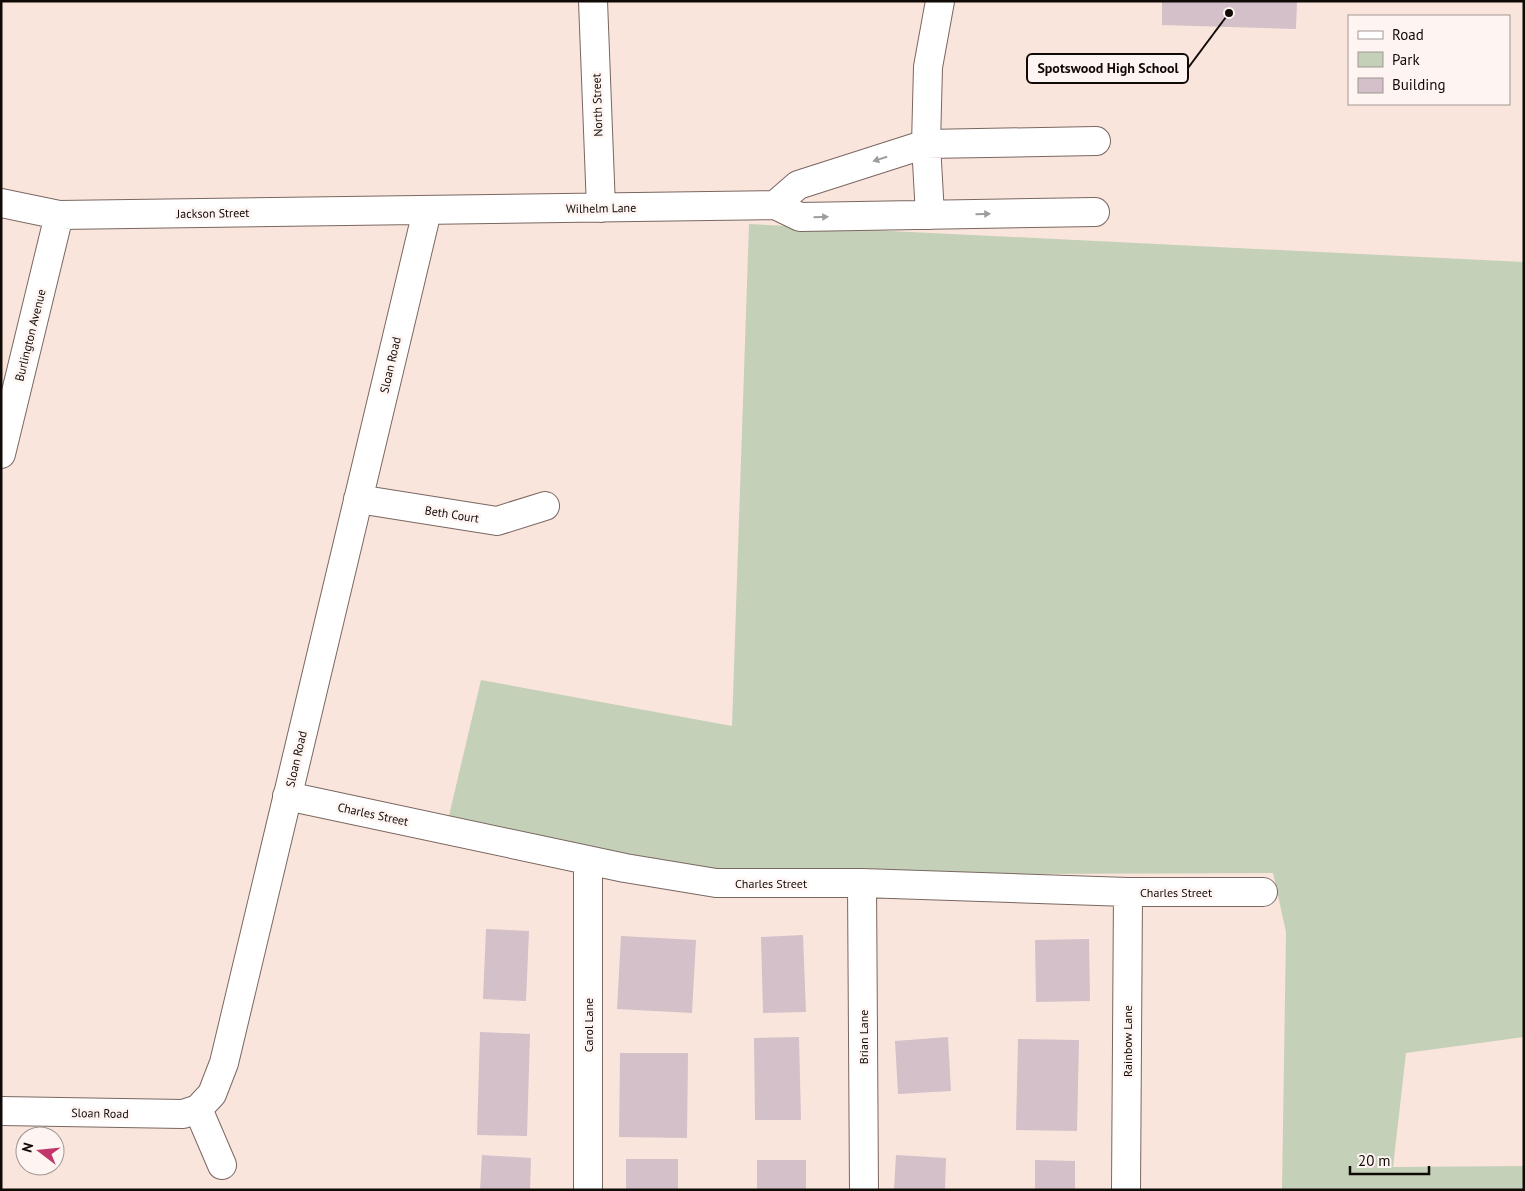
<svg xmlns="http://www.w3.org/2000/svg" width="1525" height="1191" viewBox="0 0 1525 1191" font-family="'PT Sans',sans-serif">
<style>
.green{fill:#c4d0b8}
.building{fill:#d3c0c9}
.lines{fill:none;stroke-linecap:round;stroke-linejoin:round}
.minor-casing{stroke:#7a6760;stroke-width:30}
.minor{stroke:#fff;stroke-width:28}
.oneway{fill:#9f9d9c}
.labels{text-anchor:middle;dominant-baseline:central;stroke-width:5;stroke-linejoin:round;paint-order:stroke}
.street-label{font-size:12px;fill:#100a07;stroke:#fef5f2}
.leader{fill:none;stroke:#100a07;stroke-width:2}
.callout-dot{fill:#100a07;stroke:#fef5f2;stroke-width:2}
.callout{fill:#fef5f2;stroke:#100a07;stroke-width:2}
.callout-label{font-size:14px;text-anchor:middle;font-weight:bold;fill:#100a07}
</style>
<rect width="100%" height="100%" fill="#fae5dd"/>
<!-- green -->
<path class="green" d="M749,224L1524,262V1037L1406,1053L1393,1167L1524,1166V1190H1282L1286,932L1273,873L699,875L447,824L481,680L732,726Z"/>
<!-- building -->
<path class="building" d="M1162,1H1297L1296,29L1162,25Z
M486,929L529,931L526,1001L483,999Z
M803,935L806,1012L763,1013L761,937Z
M621,936L696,940L692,1013L617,1009Z
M1089,939L1090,1001L1036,1002L1035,940Z
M480,1032L530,1034L527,1136L477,1135Z
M799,1037L801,1120H755L754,1038Z
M948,1037L951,1091L898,1094L895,1041Z
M1018,1039L1079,1040L1077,1131L1016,1130Z
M620,1053H688L687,1138L619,1137Z
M482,1155L531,1158L530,1190H480Z
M896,1155L946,1158L945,1190H894Z
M626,1159H678V1190H626Z
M757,1160H806V1190H757Z
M1035,1160L1075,1161V1190H1035Z"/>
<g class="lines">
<!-- minor casing -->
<g class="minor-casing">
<path id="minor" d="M593,1L601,208
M940,1L928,67L926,144L1096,141
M1,203L59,215L775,205L800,217L1095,212
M775,205L798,185L926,144L930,215
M1,454L59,215
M358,499L497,521L545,506
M287,796L625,868L716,883H862L1128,892H1263
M862,883L864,1190
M198,1109L222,1165
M1,1111L183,1114L198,1109L212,1094L224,1063L427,211
M588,1190V860
M1126,1190L1128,892"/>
</g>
<!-- minor -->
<use href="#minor" class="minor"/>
</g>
<!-- one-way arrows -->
<defs><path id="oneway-solid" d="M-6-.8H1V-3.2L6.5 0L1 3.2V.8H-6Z" transform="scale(1.25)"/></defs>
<g class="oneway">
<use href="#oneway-solid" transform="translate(880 159) rotate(162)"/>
<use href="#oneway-solid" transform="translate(983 214) rotate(-1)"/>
<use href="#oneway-solid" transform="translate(821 217) rotate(-1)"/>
</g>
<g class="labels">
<!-- street labels -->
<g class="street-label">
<text transform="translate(597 105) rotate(-92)">North Street</text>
<text transform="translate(601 208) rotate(-1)">Wilhelm Lane</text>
<text transform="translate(213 213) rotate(-1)">Jackson Street</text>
<text transform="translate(30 335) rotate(-76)">Burlington Avenue</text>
<text transform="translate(390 365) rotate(-77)">Sloan Road</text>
<text transform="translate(452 514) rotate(9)">Beth Court</text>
<text transform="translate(296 759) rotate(-77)">Sloan Road</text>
<text transform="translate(373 814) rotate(12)">Charles Street</text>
<text x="771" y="883">Charles Street</text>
<text x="1176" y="892">Charles Street</text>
<text transform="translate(588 1025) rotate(-90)">Carol Lane</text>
<text transform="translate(863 1037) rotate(-90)">Brian Lane</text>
<text transform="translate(1127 1041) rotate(-90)">Rainbow Lane</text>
<text transform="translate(100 1113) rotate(1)">Sloan Road</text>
</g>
</g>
<!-- callouts -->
<path class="leader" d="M1229 13L1188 68"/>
<circle class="callout-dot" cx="1229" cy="13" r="5"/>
<rect class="callout" x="1027" y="54" width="161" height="29" rx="5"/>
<g class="callout-label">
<text x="1108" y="73">Spotswood High School</text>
</g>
<!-- border -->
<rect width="1525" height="1191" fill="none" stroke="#100a07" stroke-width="5"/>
<!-- legend -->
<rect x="1348" y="15" width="162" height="90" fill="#fef5f2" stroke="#9f9794"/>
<rect x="1358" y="31" width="25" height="8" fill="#ffffff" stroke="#9f9794"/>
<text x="1392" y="40" font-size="15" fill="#100a07">Road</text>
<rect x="1358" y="52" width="25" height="15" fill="#c4d0b8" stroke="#9f9794"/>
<text x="1392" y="65" font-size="15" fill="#100a07">Park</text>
<rect x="1358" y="78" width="25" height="15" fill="#d3c0c9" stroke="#9f9794"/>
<text x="1392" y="90" font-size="15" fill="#100a07">Building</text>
<!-- north arrow -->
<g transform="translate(40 1151) rotate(286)"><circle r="24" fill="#fef5f2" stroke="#9f9794"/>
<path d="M0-4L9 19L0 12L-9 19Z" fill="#c2366a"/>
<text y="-8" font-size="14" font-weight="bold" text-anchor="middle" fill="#100a07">N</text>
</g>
<!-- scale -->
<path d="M1350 1166v8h79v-8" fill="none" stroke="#100a07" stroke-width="2.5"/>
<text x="1358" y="1166" font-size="15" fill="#100a07" stroke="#fef5f2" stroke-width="4" paint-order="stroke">20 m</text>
</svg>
